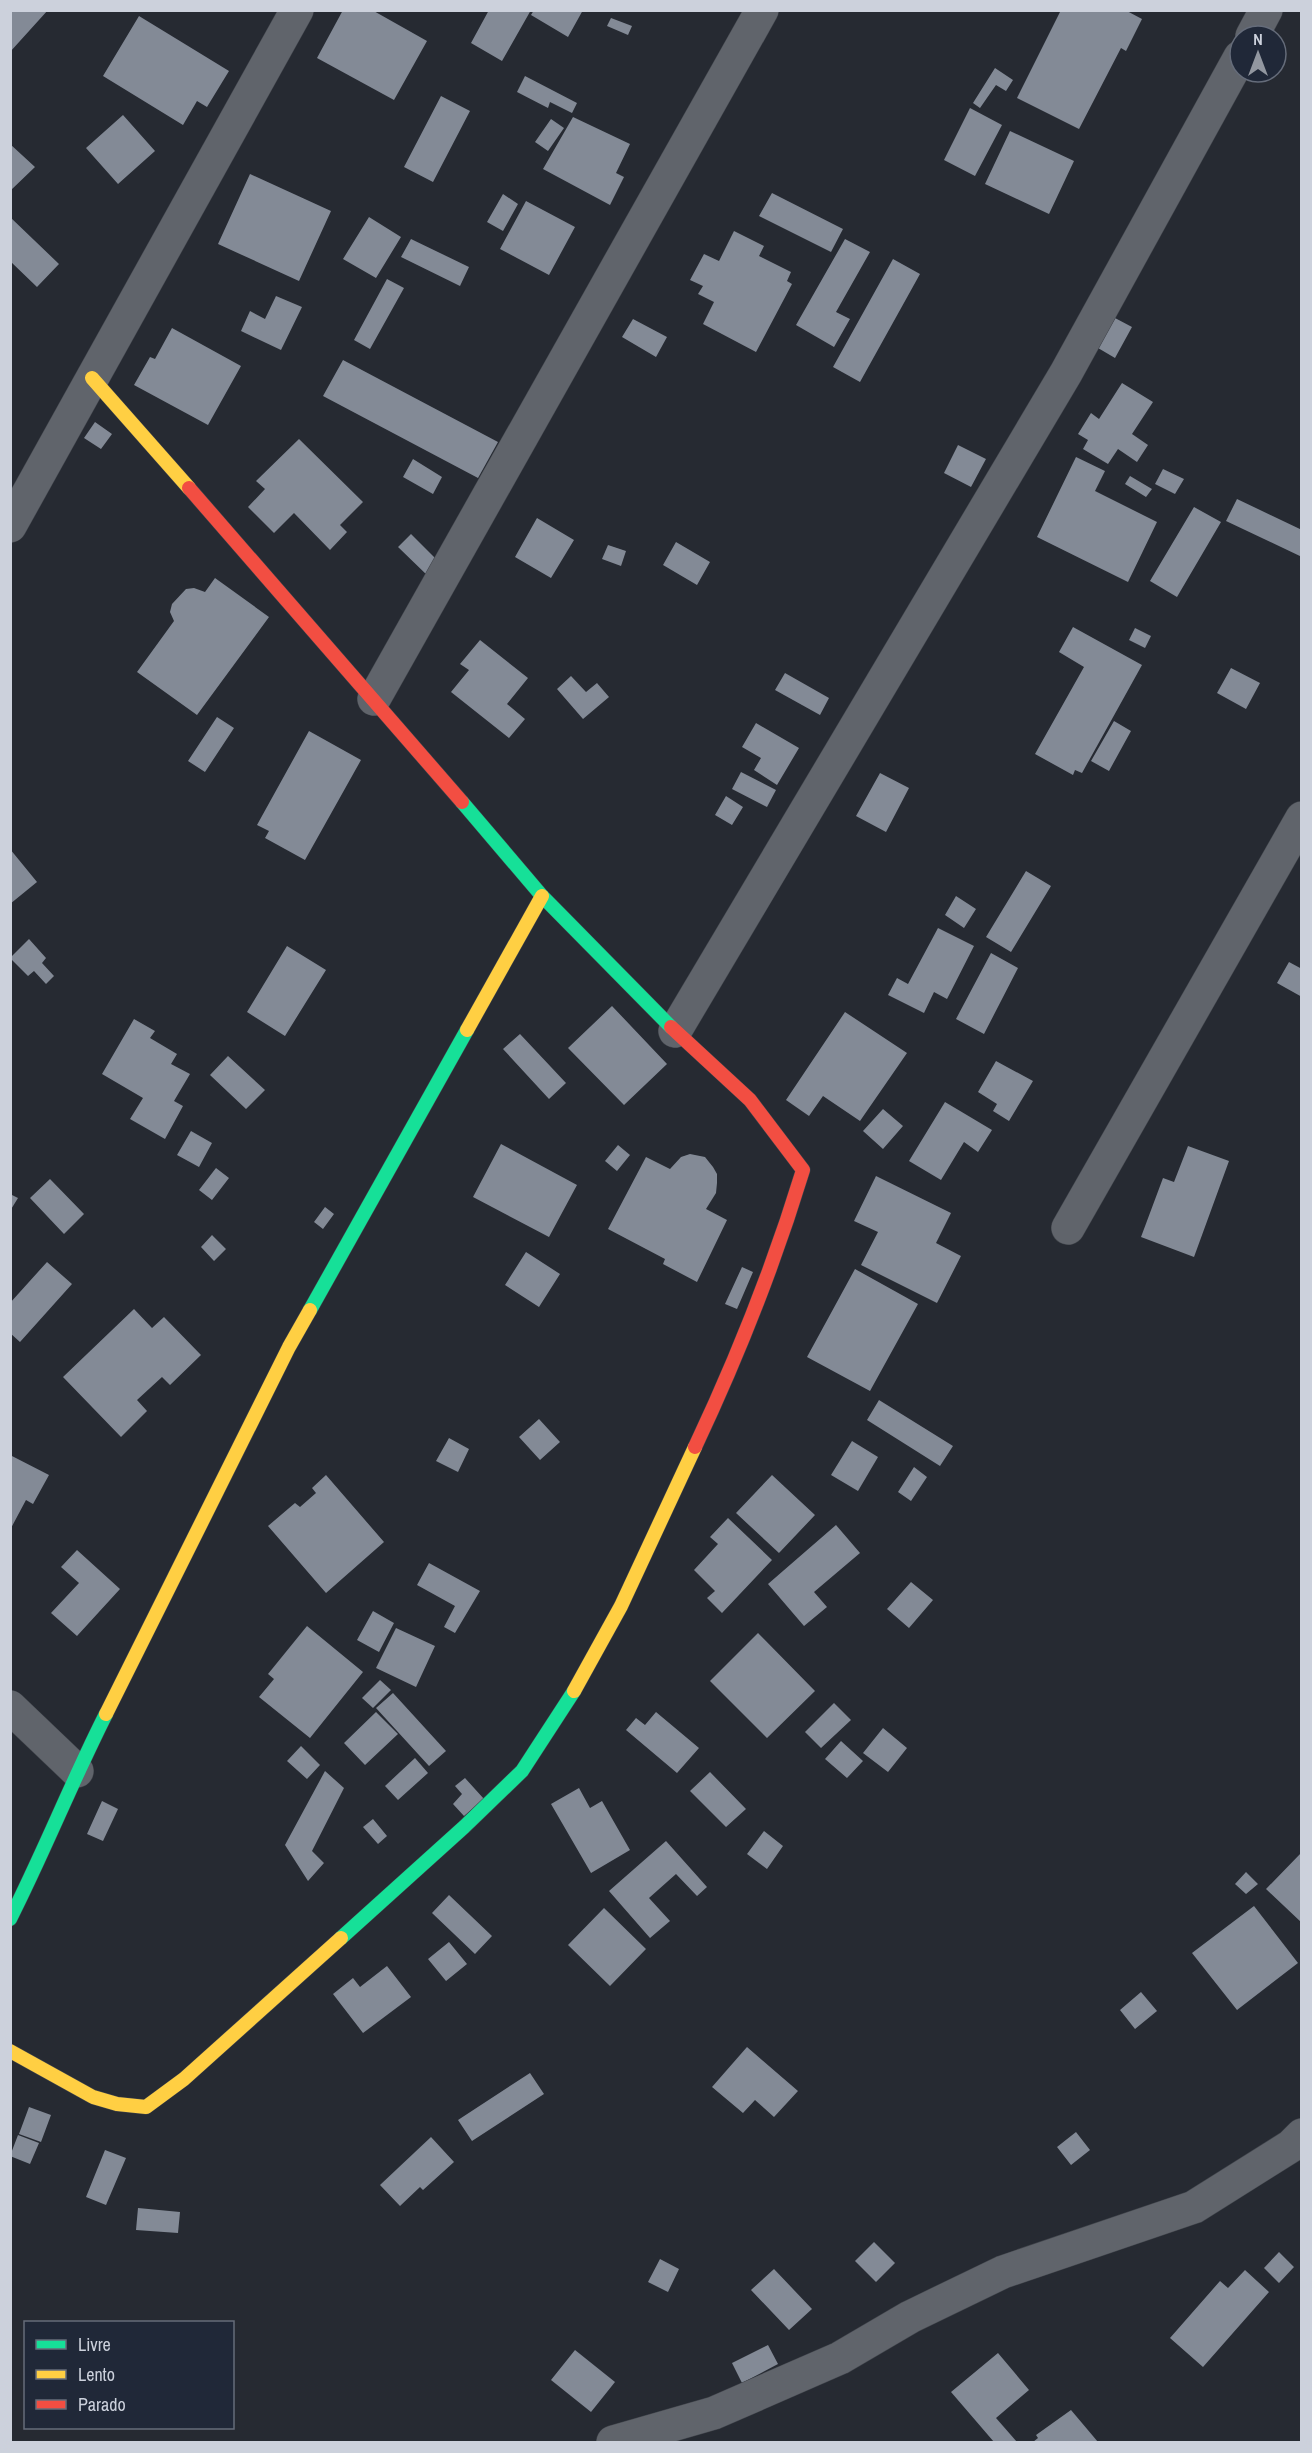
<svg xmlns="http://www.w3.org/2000/svg" width="1312" height="2453" viewBox="0 0 1312 2453" font-family="'Archivo Narrow',sans-serif">
<style>
.building{fill:#838a96}
.lines{fill:none;stroke-linecap:round;stroke-linejoin:round}
.street-casing{stroke:#41454c;stroke-width:34}
.fast-casing{stroke:#41454c;stroke-width:15}
.slow-casing{stroke:#41454c;stroke-width:15}
.jam-casing{stroke:#41454c;stroke-width:15}
.street{stroke:#60646b;stroke-width:33}
.fast{stroke:#16e098;stroke-width:14}
.slow{stroke:#ffcf43;stroke-width:14}
.jam{stroke:#f24e42;stroke-width:14}
</style>
<rect width="100%" height="100%" fill="#262a32"/>
<!-- building -->
<path class="building" d="M10,10H48L10,52Z
M343,10H372L427,41L394,100L317,58Z
M489,10H531L502,61L471,43Z
M534,10H583L568,37L531,15Z
M1061,10H1125L1142,19L1126,51L1121,48L1079,129L1017,98Z
M139,16L229,71L207,107L197,101L183,125L103,76Z
M611,18L632,26L628,35L607,26Z
M995,68L1013,80L1006,91L996,85L980,108L973,103Z
M525,76L577,103L572,113L550,102L548,108L517,92Z
M441,96L470,111L433,182L404,167Z
M970,108L1002,125L975,176L944,160Z
M123,115L155,151L118,184L86,148Z
M573,117L630,144L616,173L624,177L610,205L543,169Z
M551,119L564,128L548,151L535,142Z
M1010,131L1074,161L1049,214L985,184Z
M10,144L35,167L10,191Z
M250,174L331,211L299,281L218,244Z
M772,193L843,229L831,252L759,216Z
M503,194L518,204L503,231L487,222Z
M526,201L575,227L549,275L500,249Z
M10,217L59,264L37,287L10,261Z
M369,217L401,237L376,278L343,259Z
M734,231L764,246L759,256L791,272L787,281L792,284L756,352L703,324L714,302L698,294L703,286L690,280L704,254L719,261Z
M411,239L469,267L460,286L401,257Z
M845,239L870,252L836,312L850,319L834,347L796,325Z
M893,259L920,274L860,382L833,367Z
M387,279L404,288L370,349L354,340Z
M276,296L302,307L281,350L241,331L250,311L265,319Z
M1115,318L1132,327L1115,358L1098,348Z
M633,319L667,337L656,357L622,337Z
M172,328L241,366L208,425L134,385L150,357L155,359Z
M343,360L498,442L478,478L323,396Z
M1122,383L1153,402L1132,434L1148,445L1137,462L1118,449L1108,464L1083,449L1088,440L1078,434L1091,413L1099,419Z
M95,422L112,434L101,449L84,438Z
M299,439L363,502L340,525L347,532L330,550L294,513L274,533L248,507L265,489L256,481Z
M958,445L986,459L971,487L944,473Z
M1076,457L1105,471L1095,491L1157,522L1128,582L1037,537Z
M413,459L442,477L433,494L403,477Z
M1163,469L1184,479L1175,494L1155,484Z
M1130,476L1152,489L1146,497L1125,484Z
M1237,499L1302,530V557L1226,521Z
M1194,507L1221,522L1177,597L1150,581Z
M537,518L574,540L551,578L515,557Z
M411,534L442,565L429,577L398,547Z
M676,542L710,562L697,585L663,565Z
M608,545L626,551L621,566L602,559Z
M215,578L269,617L197,715L137,672L174,621L170,612L172,604L186,589L194,588L205,592Z
M1073,627L1142,665L1082,773L1075,770L1073,775L1035,754L1084,667L1059,652Z
M1135,628L1151,636L1145,648L1129,640Z
M480,640L528,678L507,704L525,719L509,738L451,692L469,670L460,664Z
M1231,668L1260,683L1246,709L1217,693Z
M785,673L829,698L820,715L775,690Z
M571,676L586,692L597,683L609,697L583,719L557,689Z
M217,717L234,728L205,772L188,761Z
M1114,721L1131,731L1109,771L1091,761Z
M756,723L799,748L777,785L754,770L761,758L742,747Z
M309,731L361,760L305,860L265,838L269,831L257,825Z
M741,772L776,790L767,807L732,789Z
M880,773L909,788L886,832L856,816Z
M726,796L743,807L732,825L715,815Z
M10,849L37,882L10,904Z
M1026,871L1051,886L1011,952L986,937Z
M956,896L976,909L964,928L945,915Z
M938,928L974,946L947,999L934,992L924,1013L888,995L897,978L908,984Z
M29,939L46,958L42,963L54,976L46,984L34,971L28,976L10,958Z
M287,946L326,970L285,1036L247,1012Z
M991,953L1018,968L984,1034L956,1019Z
M1289,962L1302,969V997L1277,983Z
M612,1006L667,1064L624,1105L568,1048Z
M845,1012L907,1053L860,1121L823,1096L809,1116L786,1100Z
M134,1019L155,1031L150,1038L177,1054L171,1064L190,1074L174,1101L183,1106L165,1139L130,1119L143,1098L102,1074Z
M520,1034L566,1083L549,1099L503,1049Z
M228,1056L265,1090L246,1109L210,1075Z
M996,1061L1033,1081L1009,1121L993,1111L997,1104L978,1092Z
M945,1102L992,1130L978,1152L964,1142L941,1180L909,1161Z
M883,1109L903,1126L883,1149L863,1131Z
M191,1131L212,1143L199,1167L177,1155Z
M501,1144L577,1185L549,1237L473,1197Z
M618,1145L630,1155L617,1171L605,1161Z
M1188,1146L1229,1161L1194,1257L1141,1237L1163,1178L1174,1182Z
M690,1154L705,1157L713,1167L717,1174V1183L716,1193L706,1209L727,1220L697,1282L663,1264L665,1259L608,1229L646,1157L670,1169L681,1157Z
M216,1168L229,1178L212,1200L199,1190Z
M876,1176L951,1213L936,1243L961,1256L937,1303L861,1265L878,1232L854,1221Z
M50,1179L84,1214L64,1234L30,1198Z
M10,1194L18,1198L10,1211Z
M325,1207L334,1214L323,1229L314,1222Z
M212,1235L226,1249L214,1261L201,1247Z
M526,1252L560,1274L539,1307L505,1285Z
M47,1262L72,1284L20,1342L10,1333V1303Z
M742,1267L753,1272L737,1309L725,1304Z
M855,1269L918,1304L870,1391L807,1357Z
M134,1309L152,1328L164,1317L201,1355L170,1385L162,1377L137,1400L147,1411L121,1437L63,1377Z
M879,1400L953,1446L940,1466L867,1420Z
M539,1419L560,1442L540,1460L519,1437Z
M449,1438L469,1449L458,1472L436,1461Z
M852,1441L878,1457L858,1491L831,1475Z
M10,1455L49,1475L33,1504L26,1500L10,1530Z
M914,1467L927,1477L911,1501L898,1492Z
M326,1475L384,1542L326,1593L268,1526L295,1503L300,1507L316,1493L312,1488Z
M772,1475L815,1515L779,1553L736,1513Z
M728,1518L772,1560L722,1613L707,1598L715,1591L694,1570L718,1544L710,1537Z
M836,1525L860,1553L814,1592L827,1607L804,1626L768,1584Z
M77,1550L120,1589L77,1636L51,1613L79,1583L61,1567Z
M429,1563L480,1591L455,1633L444,1627L455,1606L417,1585Z
M911,1582L933,1600L909,1628L887,1609Z
M373,1611L394,1623L379,1652L357,1640Z
M307,1626L363,1672L310,1738L259,1697L274,1679L268,1674Z
M396,1628L435,1646L416,1687L376,1668Z
M758,1633L815,1691L767,1738L710,1681Z
M380,1680L391,1690L373,1708L362,1698Z
M393,1693L446,1751L429,1766L376,1708Z
M834,1703L851,1720L821,1748L805,1732Z
M376,1712L398,1734L365,1765L344,1743Z
M656,1712L699,1748L677,1773L626,1730L636,1718L645,1725Z
M883,1728L907,1748L888,1772L863,1753Z
M841,1741L863,1761L847,1778L825,1759Z
M301,1746L320,1765L307,1779L287,1761Z
M415,1758L428,1773L398,1800L385,1786Z
M325,1771L344,1788L312,1851L324,1863L308,1881L285,1845Z
M710,1772L746,1809L726,1827L690,1791Z
M465,1778L484,1799L464,1816L453,1804L462,1794L455,1786Z
M579,1788L590,1808L602,1801L630,1850L591,1873L551,1804Z
M102,1801L118,1809L103,1841L87,1834Z
M373,1819L387,1836L378,1844L363,1827Z
M764,1831L783,1846L767,1869L747,1854Z
M666,1841L707,1887L697,1896L676,1874L649,1898L670,1921L650,1938L609,1891Z
M1302,1852V1923L1266,1889Z
M1246,1872L1258,1884L1246,1894L1235,1884Z
M449,1895L492,1936L475,1954L432,1913Z
M1254,1906L1298,1963L1237,2010L1192,1953Z
M604,1908L646,1949L610,1986L568,1945Z
M449,1942L467,1964L446,1981L428,1959Z
M387,1966L411,1997L363,2033L333,1994L353,1978L360,1987Z
M1141,1992L1157,2011L1135,2029L1120,2010Z
M747,2047L798,2091L774,2117L755,2100L743,2113L712,2087Z
M530,2073L544,2094L472,2141L458,2120Z
M29,2107L51,2115L41,2142L19,2134Z
M1076,2132L1090,2150L1071,2165L1057,2147Z
M18,2135L39,2143L30,2164L10,2156Z
M431,2137L454,2162L423,2190L420,2187L400,2206L380,2185Z
M105,2150L126,2158L106,2205L86,2197Z
M138,2208L180,2212L178,2233L136,2230Z
M874,2242L895,2263L876,2282L855,2261Z
M1279,2252L1294,2267L1279,2283L1264,2268Z
M660,2259L679,2269L668,2292L648,2282Z
M774,2269L812,2309L789,2330L751,2290Z
M1245,2270L1269,2292L1203,2367L1170,2338L1220,2281L1228,2288Z
M768,2345L778,2364L742,2383L732,2363Z
M575,2350L615,2382L591,2412L551,2380Z
M998,2353L1029,2390L996,2418L1017,2442H994L951,2392Z
M1071,2410L1098,2442H1033L1038,2438L1036,2435Z"/>
<g class="lines">
<!-- street casing -->
<g class="street-casing">
<path id="street" d="M1252,36L1266,10
M10,526L297,10
M374,699L762,10
M675,1031L1066,373L1240,57
M1068,1228L1302,818
M10,1707L77,1771
M613,2442L714,2413L840,2358L910,2317L1003,2272L1194,2207L1291,2146L1302,2135"/>
</g>
<!-- fast casing -->
<g class="fast-casing">
<path id="fast" d="M462,802L542,896L671,1027
M310,1310L467,1030
M10,1919C44,1852 72,1781 106,1714
M341,1938L464,1827L522,1771L574,1691"/>
</g>
<!-- slow casing -->
<g class="slow-casing">
<path id="slow" d="M92,378L189,488
M467,1030L542,896
M574,1691L621,1606L695,1447
M106,1714L289,1347L310,1310
M10,2051L93,2097L117,2104L146,2107L184,2079L341,1938"/>
</g>
<!-- jam casing -->
<g class="jam-casing">
<path id="jam" d="M189,488L462,802
M671,1027L750,1100L803,1170C774,1265 737,1358 695,1447"/>
</g>
<!-- street -->
<use href="#street" class="street"/>
<!-- fast -->
<use href="#fast" class="fast"/>
<!-- slow -->
<use href="#slow" class="slow"/>
<!-- jam -->
<use href="#jam" class="jam"/>
</g>
<!-- border -->
<rect width="1312" height="2453" fill="none" stroke="#ccd1dc" stroke-width="24"/>
<!-- legend -->
<rect x="24" y="2321" width="210" height="108" fill="#202838" stroke="#656c7a" stroke-width="1.5"/>
<rect x="36" y="2340" width="30" height="9" fill="#16e098" stroke="#656c7a" stroke-width="1.5"/>
<text x="78" y="2351" font-size="18" fill="#ccd1dc">Livre</text>
<rect x="36" y="2370" width="30" height="9" fill="#ffcf43" stroke="#656c7a" stroke-width="1.5"/>
<text x="78" y="2381" font-size="18" fill="#ccd1dc">Lento</text>
<rect x="36" y="2400" width="30" height="9" fill="#f24e42" stroke="#656c7a" stroke-width="1.5"/>
<text x="78" y="2411" font-size="18" fill="#ccd1dc">Parado</text>
<!-- north arrow -->
<g transform="translate(1258 54)"><circle r="28" fill="#202838" stroke="#656c7a" stroke-width="1.5"/>
<path d="M0-4.5L10 22L0 15L-10 22Z" fill="#9297a0"/>
<text y="-9" font-size="16" font-weight="bold" text-anchor="middle" fill="#ccd1dc">N</text>
</g>
</svg>
